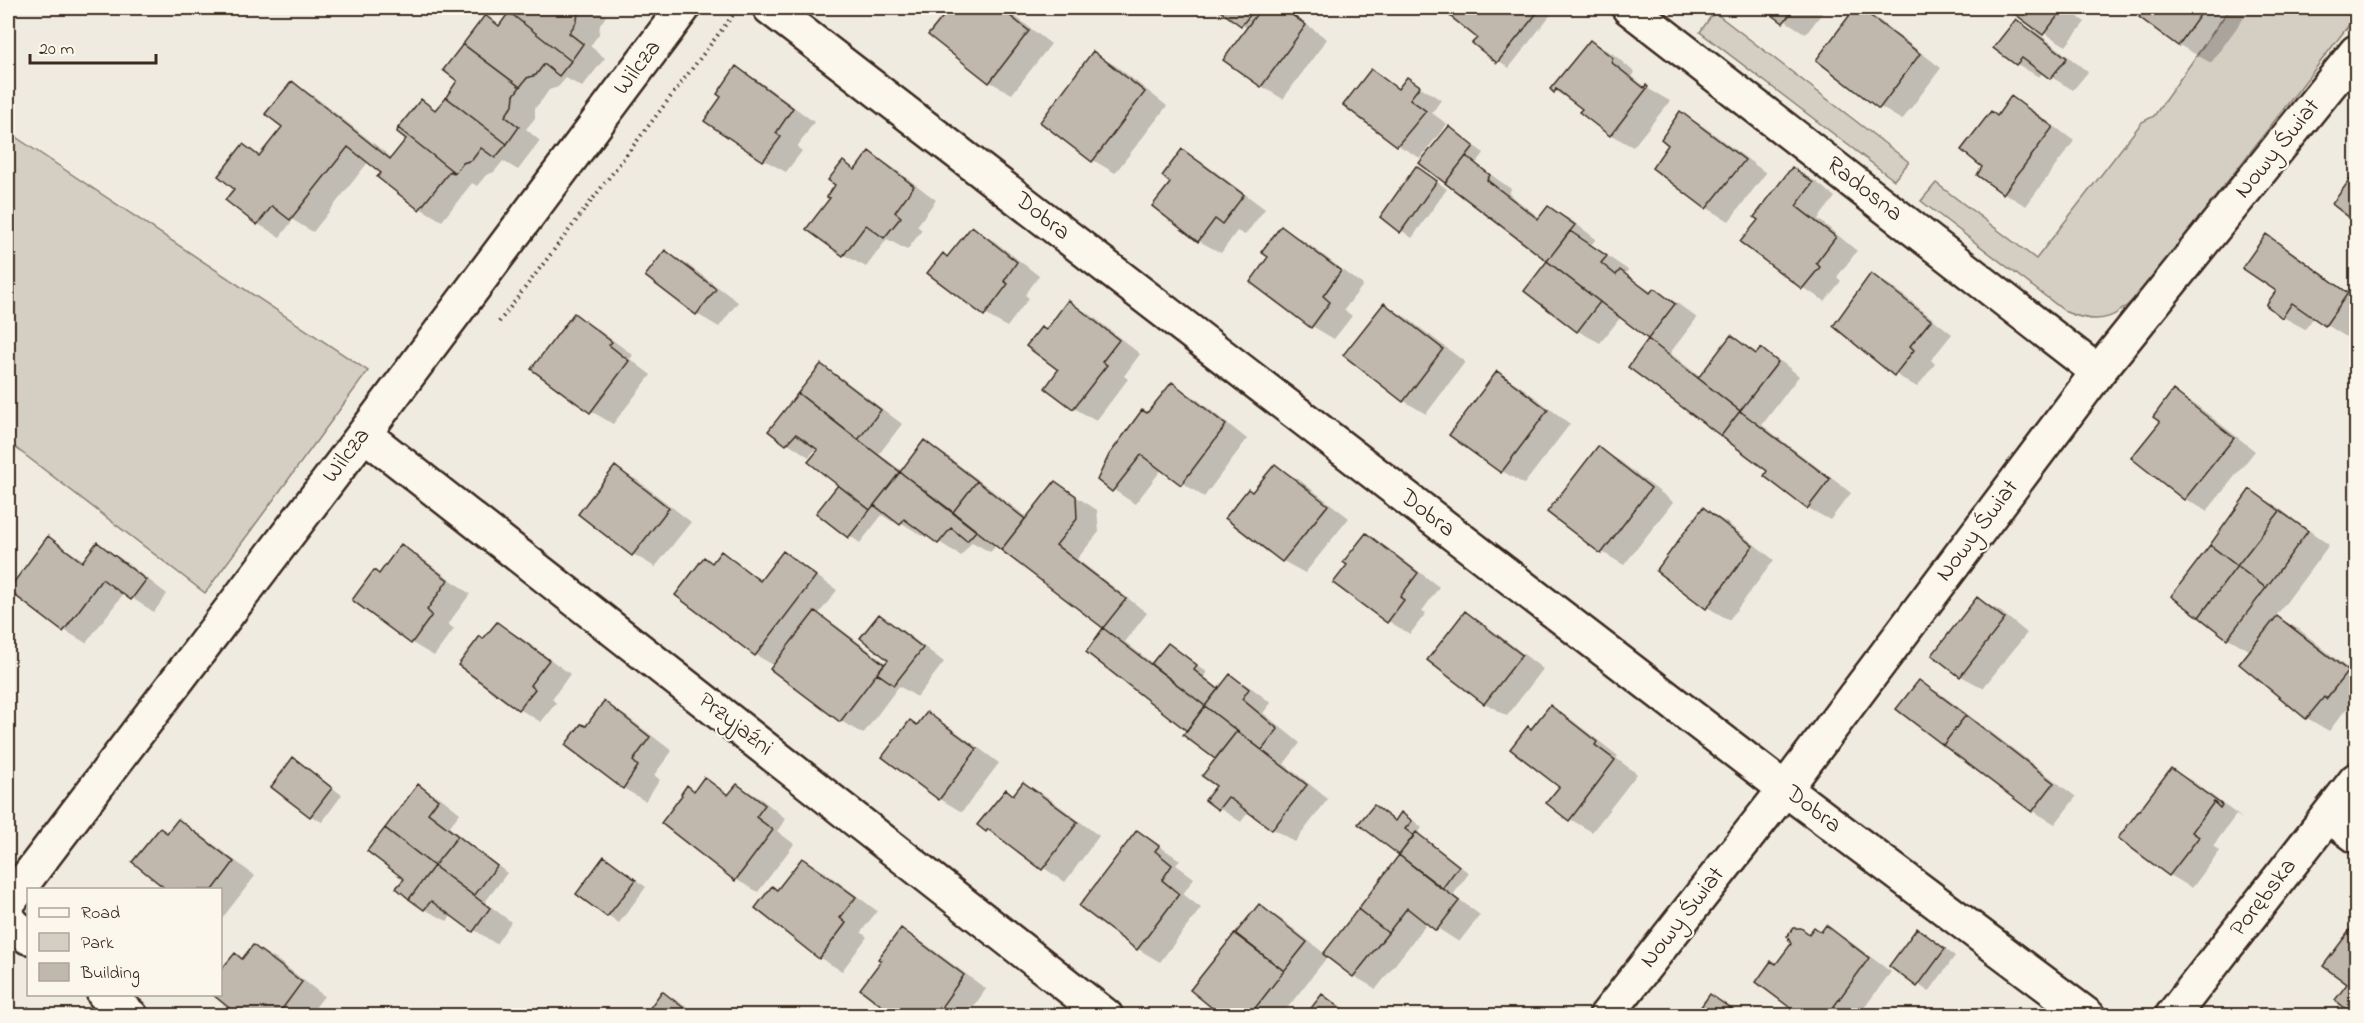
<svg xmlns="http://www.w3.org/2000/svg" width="2364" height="1023" viewBox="0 0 2364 1023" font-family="'Indie Flower',sans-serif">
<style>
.green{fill:#d5cec3;stroke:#887c70;stroke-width:1.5}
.shadow{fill:#0003}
.building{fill:#c0b8ad;stroke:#3b2a1e;stroke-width:1.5}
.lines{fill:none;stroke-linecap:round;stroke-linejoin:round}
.minor-casing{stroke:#3b2a1e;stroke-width:38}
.path{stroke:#3b2a1e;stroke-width:4;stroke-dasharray:1.5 4.5;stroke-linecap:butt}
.minor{stroke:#fbf7ec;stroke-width:33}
.labels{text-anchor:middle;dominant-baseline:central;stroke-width:4.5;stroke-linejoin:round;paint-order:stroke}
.street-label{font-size:24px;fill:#3b2a1e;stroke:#fbf7ec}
</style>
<rect width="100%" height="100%" fill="#f0ebe0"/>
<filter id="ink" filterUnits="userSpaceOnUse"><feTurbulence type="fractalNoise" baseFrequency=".0167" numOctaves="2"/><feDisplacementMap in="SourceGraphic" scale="12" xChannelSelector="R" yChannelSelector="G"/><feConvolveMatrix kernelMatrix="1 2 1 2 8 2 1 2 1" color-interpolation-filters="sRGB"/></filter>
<g filter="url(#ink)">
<!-- green -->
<path class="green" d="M2230,8H2356V16L2144,289C2118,316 2104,328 2066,312L1921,201L1936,183L2036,259L2142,122L2154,116Z
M1714,12L1909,162L1894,180L1700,32Z
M8,132L368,371L205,593L8,442Z"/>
<!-- shadow -->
<path class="shadow" d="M515,8H595L606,16L600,25L599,34L590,46L605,58L582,87L566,78L558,87L549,90L542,100L535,108V118L526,129L540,141L518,170L503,161L494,172L486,175L477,186L472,183L442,221L420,208L369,161L313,232L293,220L280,237L258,224L236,189L243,145L261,156L284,127L292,83L314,96L392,158L408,138L421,101L437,110L459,81L486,17L501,26Z
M952,8H1004L1051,44L1012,94L990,82L930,34Z
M1219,8H1288L1286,10L1327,39L1283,99L1261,86L1248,29Z
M1458,8H1545L1552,13L1509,68L1475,43L1479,37L1452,16Z
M1765,8H1826L1806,34Z
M1857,8L1879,20L1941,68L1902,120L1880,107L1818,60Z
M2009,8H2066L2085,22L2066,46L2044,33Z
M2147,8H2251L2211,63L2179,45L2141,16Z
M2016,21L2038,33L2088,72L2073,90L2043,72L2039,77L2017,64L1995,48Z
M1591,42L1613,54L1634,72L1632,76L1645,87L1670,101L1633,147L1611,135L1584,109L1552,89Z
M1094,53L1116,66L1167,106L1115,173L1093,160Z
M737,68L759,81L814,122L797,147L802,151L786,172L764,160L723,96Z
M1371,71L1400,89L1408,79L1441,100L1432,113L1447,124L1420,158L1398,145Z
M2012,98L2034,111L2074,141L2026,206L2004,193L1984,167L1998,117Z
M1681,113L1703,126L1766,173L1729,221L1707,208L1654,168L1670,145Z
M1449,128L1484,153L1476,164L1511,189L1509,194L1540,218L1548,208L1571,220L1596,239L1591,245L1628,270L1625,275L1652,292L1654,290L1677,303L1697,318L1670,353L1700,377L1732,337L1758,353L1761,350L1783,363L1799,376L1762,425L1851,493L1830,520L1808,508L1769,471L1630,366L1650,339L1621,317L1600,343L1578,331L1526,290L1549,261L1446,183Z
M1183,151L1205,164L1265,209L1245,235L1237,231L1221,253L1199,241L1172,182Z
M869,153L891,166L936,200L917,226L922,230L907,250L887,239L866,267L844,255L832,198L844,163L856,170Z
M1793,168L1815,181L1835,197L1818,219L1857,251L1837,277L1841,281L1825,301L1803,288L1743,242L1760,219Z
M2356,173V222L2334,204Z
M1427,174L1447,189L1412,238L1382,216Z
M972,228L994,241L1039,276L1025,295L1029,298L1007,327L985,314L949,258Z
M1282,228L1304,241L1363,285L1344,310L1352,316L1334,339L1312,326L1270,257Z
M2267,236L2289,249L2356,298V325L2348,338L2314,317L2305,329L2283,317Z
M666,252L688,265L738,302L719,327L697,314Z
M1871,274L1893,287L1952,334L1931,360L1935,364L1917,387L1895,374Z
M1069,302L1091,315L1140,354L1124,376L1128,379L1096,421L1074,408L1047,387L1060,370L1046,332Z
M1385,305L1407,318L1465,362L1426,414L1404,401L1345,355Z
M574,315L596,328L633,355L630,359L651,375L613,424L591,411Z
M821,366L843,379L902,424L879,454L902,471L924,442L946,455L1028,518L1055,483L1097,510L1099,532L1077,559L1147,613L1125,642L1153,664L1169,645L1207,672L1204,677L1220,690L1231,676L1253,689L1271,703L1263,713L1300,743L1284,764L1328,799L1295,842L1273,829L1249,811L1241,822L1207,800L1218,786L1217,759L1185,735L1189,730L1088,652L1105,628L997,545L990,552L972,542L961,556L925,533L923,536L895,519L893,522L882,515L860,543L818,513L844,490L820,449L817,447L809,457L770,431Z
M1498,373L1520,386L1570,424L1524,484L1502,471Z
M1172,384L1194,397L1247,439L1204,497L1162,469L1135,504L1099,480Z
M2174,392L2196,405L2255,451L2207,511L2185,499L2162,421Z
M1598,448L1620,461L1673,502L1624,565L1602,552Z
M1276,466L1298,479L1349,518L1305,573L1283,561L1253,493Z
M615,468L637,480L691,522L655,567L633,554Z
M2251,491L2273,504L2329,545L2276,616L2300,630L2356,675V701L2349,711L2346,709L2329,731L2307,718L2241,664L2251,651L2228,638Z
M1704,509L1726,522L1774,560L1729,620L1707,607Z
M1366,535L1388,548L1439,587L1422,611L1426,613L1410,634L1388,621L1349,565Z
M48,538L85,561L97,544L119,557L167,594L154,612L124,593L86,643L64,630L8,589Z
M401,546L423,559L470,594L448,624L454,629L434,656L412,643L354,600L380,575Z
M721,553L763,581L783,553L837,590L818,615L837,626L887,664L891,659L879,616L901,629L944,662L917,697L899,686L863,734L841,721L775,666L756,655L713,564Z
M1978,599L2000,611L2027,633L1983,688L1961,676L1934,654Z
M1465,613L1487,626L1543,669L1507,716L1485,703L1429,660Z
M497,624L520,637L570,674L552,699L556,703L541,722L519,709L460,665Z
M1919,682L1941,694L2076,797L2055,824L2033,811Z
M604,703L626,716L672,751L654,775L660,780L645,801L623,788L586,728Z
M1550,707L1572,720L1618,756L1616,758L1637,774L1592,832L1570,819L1561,787L1532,730Z
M928,714L950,727L999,763L962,812L940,799L884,757L918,726Z
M294,759L342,795L322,822L311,816Z
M2172,770L2194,782L2243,819L2236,815L2213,846L2220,851L2192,888L2170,875Z
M705,779L730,795L738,786L760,798L786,819L777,831L794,844L758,892L735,879L688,787L695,791Z
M1024,783L1046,796L1099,836L1065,882L979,825L1014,796Z
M419,786L441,798L460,813L449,827L507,873L485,902L511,922L496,944L452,915L447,921L424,909L406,879Z
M1375,806L1396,821L1402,813L1413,820L1422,828L1417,834L1469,873L1453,895L1480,915L1459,942L1428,922L1376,989L1354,976L1328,956L1281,1016H1225L1259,906L1281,919L1325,954L1405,861Z
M178,821L200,834L255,876L220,921V890H169L168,834Z
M1138,832L1180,860L1176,865L1194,878L1183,894L1201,908L1160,962L1138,949L1081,905Z
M605,858L646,887L619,923L578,894Z
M803,859L825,872L877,911L861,932L867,937L842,971L820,958L757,908L777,891Z
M2356,925V1015L2338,1000L2349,984L2325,966Z
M1826,927L1848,940L1891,972L1858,1016H1804L1777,966L1810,935L1822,934Z
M902,930L924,943L986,989L967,1016H897L883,961Z
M1918,930L1955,956L1929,992L1891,965Z
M254,947L276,959L324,996L309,1016H242L220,994Z
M662,993L685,1005L698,1016H645Z
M1322,995L1344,1008L1354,1016H1307Z
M1711,996L1733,1009L1742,1016H1701Z"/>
<!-- building -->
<path class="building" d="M513,8H582L578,12L577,21L569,33L583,44L571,61L509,12Z
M950,8H1000L1029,31L989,83L928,35Z
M1216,8H1256L1241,26Z
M1261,8H1282L1306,25L1261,87L1223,60Z
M1456,8H1541L1497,63L1472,43L1477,38L1450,16Z
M1763,8H1795L1783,23Z
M1855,8H1860L1920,54L1879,109L1816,60Z
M2007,8H2064L2043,35Z
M2145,8H2205L2178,46L2139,17Z
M509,12L571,61L559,76L544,64L536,75L527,78L520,87L463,44L485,15L499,26Z
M2016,19L2067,58L2050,79L2022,58L2016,65L1993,48Z
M1590,40L1613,58L1611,62L1644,88L1646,85L1648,87L1610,136L1579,112L1582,109L1556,89L1554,93L1550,89Z
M463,44L520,87L514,95L513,105L505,116L519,127L507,144L446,97L457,81L443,70Z
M1093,51L1145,92L1092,162L1040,122Z
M736,66L793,108L776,133L781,137L763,161L704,121L721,97L717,94Z
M1371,69L1398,89L1407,77L1420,86L1410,99L1426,111L1397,146L1343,105Z
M292,81L390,159L406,139L397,132L398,128L455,173L454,174L450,171L419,210L377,177L381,173L348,147L290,220L272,206L257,225L225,200L234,189L218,176L243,144L259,156L282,127L265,114Z
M2011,96L2053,127L2003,194L1977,175L1982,167L1961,150L1991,111L1997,116Z
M446,97L507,144L495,158L481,148L472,160L463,163L455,173L398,128L421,99L435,110Z
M1680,111L1745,160L1706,209L1652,168L1668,145L1661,139Z
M1449,126L1474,146L1445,183L1419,163Z
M1182,149L1244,195L1222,224L1215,219L1198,242L1152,206L1170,183L1162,176Z
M869,151L914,186L895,212L901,217L884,238L866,225L843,256L806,229L830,198L827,197L835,185L828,180L843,161L855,170Z
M1466,156L1490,175L1487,180L1538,219L1548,206L1575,225L1547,261L1445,183Z
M1416,166L1437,181L1400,233L1380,217Z
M1792,167L1813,183L1796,206L1836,237L1816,263L1820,267L1802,289L1740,242L1758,220L1754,217Z
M2356,171V234L2351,229L2355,222L2332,204Z
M972,226L1017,262L1004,281L1008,284L984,316L927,273L943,253L947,257Z
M1281,226L1341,271L1323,296L1330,302L1311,328L1250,282L1268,257L1261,252Z
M1570,231L1607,256L1601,263L1616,275L1620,270L1650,293L1654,288L1675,304L1648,339L1547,261Z
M2266,234L2348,293L2325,326L2292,303L2282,318L2266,305L2276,291L2242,268Z
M665,250L716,289L696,315L645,276Z
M1547,261L1600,302L1577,332L1524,291Z
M1871,273L1931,320L1910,346L1914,350L1894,376L1833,326Z
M1068,300L1119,340L1102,362L1107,365L1073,409L1045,388L1058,370L1026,346L1041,327L1046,330Z
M1384,303L1443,349L1403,402L1343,355Z
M574,313L612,342L609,345L629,361L590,413L531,369Z
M1731,335L1756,354L1761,348L1778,362L1740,411L1698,378Z
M1648,339L1740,411L1721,436L1628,367Z
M821,364L881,410L858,440L798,393Z
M1497,371L1548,410L1501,473L1449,435Z
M1172,382L1226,425L1181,485L1141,455L1112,492L1097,480L1109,455L1142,410L1147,413Z
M2173,390L2234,438L2184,500L2131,458L2160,422L2153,417Z
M798,393L900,472L870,510L808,462L818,450L796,434L786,445L768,431Z
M1740,411L1830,479L1807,509L1764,476L1767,471L1721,436Z
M924,440L977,481L953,512L900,472Z
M1598,446L1651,488L1601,554L1547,512Z
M1275,464L1328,505L1282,562L1225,518L1248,489L1252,492Z
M615,466L669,508L632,556L578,514Z
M900,472L976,531L967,541L951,528L938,544L904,519L900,525L874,505Z
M977,481L1025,519L1001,550L953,512Z
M1055,481L1076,496L1077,519L1056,545L1126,599L1103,628L1001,550Z
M838,485L870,510L848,538L816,513Z
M2250,489L2280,511L2237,566L2210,545Z
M1703,507L1753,546L1706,609L1656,571Z
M2280,511L2308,531L2266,588L2237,566Z
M1366,533L1418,573L1400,597L1404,600L1387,623L1333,583L1347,565L1343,562Z
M48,536L82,562L97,542L146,580L131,600L102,579L63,632L8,590Z
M401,544L448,580L427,610L432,615L411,644L352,600L374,570L379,574Z
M2210,545L2237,566L2199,617L2171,596Z
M721,551L760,581L783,551L816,576L755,656L675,595L704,557L712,563Z
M2237,566L2266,588L2227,639L2199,617Z
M1977,597L2005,619L1960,677L1932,655Z
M815,611L884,664L840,722L770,669Z
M1465,611L1522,655L1484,704L1427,660Z
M879,614L923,648L894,685L877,673L888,660L860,638Z
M2277,616L2348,671L2326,699L2324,697L2306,719L2239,664Z
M497,622L549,660L530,685L535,689L518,710L458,665L480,636L483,639Z
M1103,628L1205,706L1187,731L1086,652Z
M1168,643L1197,665L1194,670L1218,689L1205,706L1151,664Z
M1230,674L1249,689L1242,699L1278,729L1262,750L1205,706Z
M1919,680L1966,715L1943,745L1896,709Z
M604,701L650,737L633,761L638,766L623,789L565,745L581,724L586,726Z
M1550,705L1597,742L1595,745L1615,760L1569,821L1546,803L1559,787L1510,749L1528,726L1531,729Z
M1205,706L1237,731L1215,759L1183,735Z
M927,712L977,749L939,800L882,757L910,720L917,725Z
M1966,715L2054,783L2032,812L1943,745Z
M1237,731L1307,785L1272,830L1228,797L1218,810L1205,800L1216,786L1202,776Z
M293,757L332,788L310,817L271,787Z
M2171,768L2222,805L2220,808L2214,802L2192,832L2199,837L2169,876L2118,838Z
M704,777L728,795L737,784L765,805L756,817L773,830L735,881L661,823L682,795L681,794L687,785L694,791Z
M1023,782L1078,822L1042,870L988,829L986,832L977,825L1006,789L1013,795Z
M418,784L438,800L428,813L458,836L434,866L385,828Z
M1374,805L1395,821L1401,812L1412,821L1405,829L1414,836L1399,855L1358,824Z
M178,819L234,862L213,890H167L132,862L160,828L167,833Z
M385,828L434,866L409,899L396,888L404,879L367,851Z
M1137,830L1159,846L1155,851L1172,865L1162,880L1179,894L1137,950L1079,906Z
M1416,832L1459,866L1442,889L1399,855Z
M458,836L497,866L474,896L434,866Z
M1399,855L1459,901L1436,931L1407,908L1388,933L1358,909Z
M604,856L636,880L607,917L576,894Z
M802,858L856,897L840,918L846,923L819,959L755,908L772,886L777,890Z
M434,866L490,908L473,932L431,901L424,910L409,899Z
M1259,904L1307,942L1284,971L1235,934Z
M1358,909L1388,933L1353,977L1323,954Z
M2356,922V1016H2355L2335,1000L2347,984L2323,966Z
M1826,925L1869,958L1827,1016H1801L1756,982L1771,961L1776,964L1791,944L1787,936L1793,928H1801L1809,934L1814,927L1821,932Z
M901,928L964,975L942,1006L946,1009L941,1016H895L860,989L881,961L878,959Z
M1917,928L1945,949L1917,987L1889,966Z
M1235,933L1284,971L1249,1016H1222L1190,990Z
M253,945L302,982L277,1016H239L212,994H220V971L235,953L242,959Z
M662,991L694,1016H644Z
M1322,994L1351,1016H1305Z
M1710,994L1737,1013L1736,1016H1700L1701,1014L1698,1011Z
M28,1007L39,1016H21Z"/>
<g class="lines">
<!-- minor casing -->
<g class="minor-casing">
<path id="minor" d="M770,8L1785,789L2088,1016
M1629,8L2098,372
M364,434L1106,1016
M2329,816L2356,836
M8,903L364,434L683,8
M8,920L28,937
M104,994L131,1016
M1606,1016L1785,789L2098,372L2356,52
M2172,1016L2356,780"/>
</g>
<!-- path -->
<path class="path" d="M499,322L733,15"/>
<!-- minor -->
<use href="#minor" class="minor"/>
</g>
</g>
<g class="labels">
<!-- street labels -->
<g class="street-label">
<text transform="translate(638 68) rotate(-53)">Wilcza</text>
<text transform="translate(2278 149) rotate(-51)">Nowy Świat</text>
<text transform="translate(1864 190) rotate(38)">Radosna</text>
<text transform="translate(1042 217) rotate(38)">Dobra</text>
<text transform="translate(347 456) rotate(-53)">Wilcza</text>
<text transform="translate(1427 514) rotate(38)">Dobra</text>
<text transform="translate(1978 531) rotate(-53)">Nowy Świat</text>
<text transform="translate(735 725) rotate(38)">Przyjaźni</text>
<text transform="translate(1813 810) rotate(37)">Dobra</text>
<text transform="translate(2264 898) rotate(-52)">Porębska</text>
<text transform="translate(1683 918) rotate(-52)">Nowy Świat</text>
</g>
</g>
<!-- margin -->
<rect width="2364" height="1023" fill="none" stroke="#fbf7ec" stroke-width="30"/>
<rect x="15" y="15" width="2334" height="993" fill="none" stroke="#3b2a1e" stroke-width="2" filter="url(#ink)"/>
<!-- legend -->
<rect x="27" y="888" width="195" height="108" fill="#fbf7ec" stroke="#aea59a" stroke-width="1.5"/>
<rect x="39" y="908" width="30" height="9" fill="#fbf7ec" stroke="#aea59a" stroke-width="1.5"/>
<text x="81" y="918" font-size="18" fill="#3b2a1e">Road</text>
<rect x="39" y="933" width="30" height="18" fill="#d5cec3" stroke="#aea59a" stroke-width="1.5"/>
<text x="81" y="948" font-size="18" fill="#3b2a1e">Park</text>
<rect x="39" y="963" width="30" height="18" fill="#c0b8ad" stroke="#aea59a" stroke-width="1.5"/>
<text x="81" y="978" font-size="18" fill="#3b2a1e">Building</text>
<!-- scale -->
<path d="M30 54v9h126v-9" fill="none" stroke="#3b2a1e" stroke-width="3"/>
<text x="39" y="54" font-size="18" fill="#3b2a1e" stroke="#fbf7ec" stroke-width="4.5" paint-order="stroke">20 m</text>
</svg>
